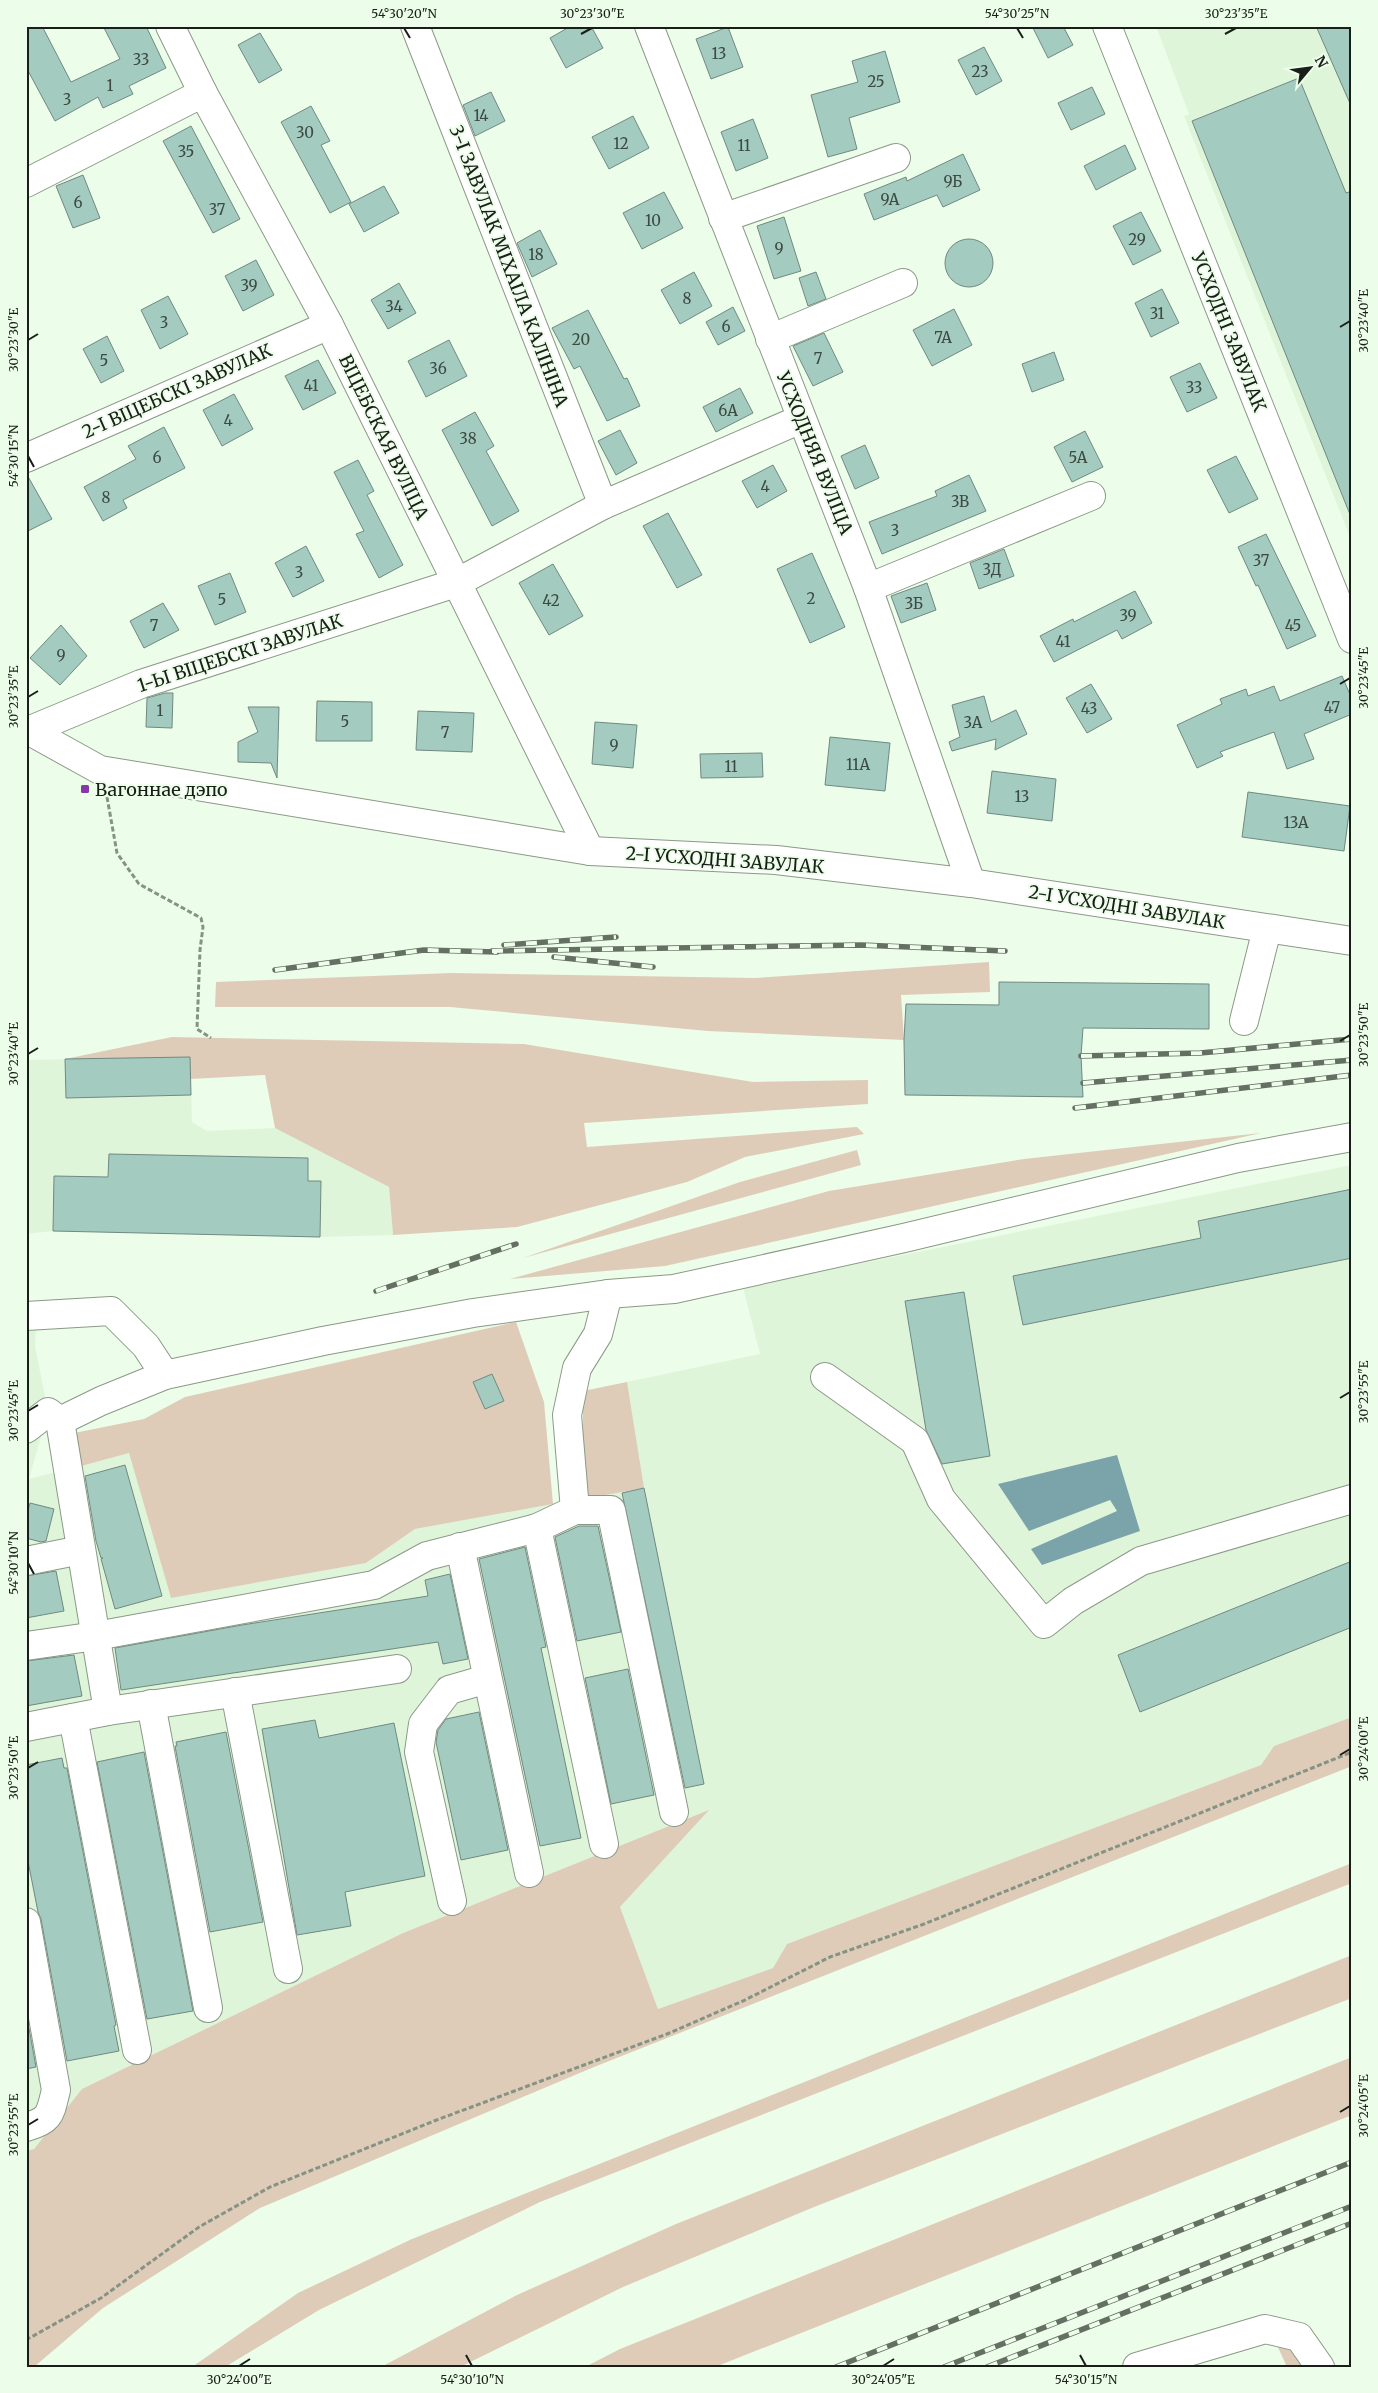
<svg xmlns="http://www.w3.org/2000/svg" width="1378" height="2393" viewBox="0 0 1378 2393" font-family="Merriweather,serif">
<style>
.built{fill:#dff5da}
.green{fill:#deccb8}
.water{fill:#7aa3aa}
.building{fill:#a3cbbf;stroke:#708982}
.lines{fill:none;stroke-linecap:round;stroke-linejoin:round}
.minor-casing{stroke:#8b9987;stroke-width:30}
.path{stroke:#869284;stroke-width:3;stroke-dasharray:5 2.5;stroke-linecap:butt}
.minor{stroke:#fff;stroke-width:28}
.rail-casing{stroke:#656f63;stroke-width:5.5}
.rail{stroke:#ecfde9;stroke-width:4;stroke-dasharray:11;stroke-linecap:butt}
.ticks{fill:none;stroke:#191f18;stroke-width:2}
.poi-dot{fill:#8438a9;stroke:#ecfde9;stroke-width:2}
.labels{text-anchor:middle;dominant-baseline:central;stroke-width:4;stroke-linejoin:round;paint-order:stroke}
.number-label{font-size:15px;fill:#3c4a42}
.street-label{font-size:18px;fill:#191f18;stroke:#ecfde9}
.poi-label{font-size:18px;fill:#191f18;stroke:#ecfde9;text-anchor:start}
.neatline{fill:none;stroke:#191f18;stroke-width:2}
.ticks-label{font-size:12px;text-anchor:middle;fill:#191f18}
</style>
<rect width="100%" height="100%" fill="#ecfde9"/>
<!-- built -->
<g class="built">
<path d="M 1156,26 L 1352,26 L 1352,542 L 1184,116 L 1189,114 Z"/>
<path d="M 190,1057 L 192,1122 L 207,1131 L 275,1128 L 389,1187 L 393,1235 L 320,1237 L 53,1231 L 26,1234 L 26,1060 Z"/>
<path d="M 1352,1165 L 1352,1717 L 1274,1746 L 1261,1765 L 787,1944 L 773,1968 L 658,2009 L 620,1907 L 707,1811 L 403,1933 L 82,2089 L 34,2149 L 26,2151 L 26,1331 L 36,1330 L 35,1346 L 48,1412 L 29,1479 L 129,1453 L 171,1598 L 366,1563 L 415,1529 L 643,1488 L 627,1382 L 760,1354 L 743,1287 Z"/>
</g>
<!-- green -->
<g class="green">
<path d="M 989,962 L 990,992 L 901,995 L 904,1040 L 708,1031 L 450,1007 L 215,1007 L 216,982 L 452,973 L 755,978 Z"/>
<path d="M 172,1037 L 524,1044 L 753,1082 L 868,1080 L 868,1104 L 584,1123 L 587,1147 L 857,1127 L 864,1134 L 745,1157 L 687,1182 L 517,1227 L 393,1235 L 389,1187 L 275,1128 L 265,1075 L 190,1079 L 65,1059 Z"/>
<path d="M 1261,1133 L 665,1266 L 510,1279 L 829,1191 L 1024,1159 Z"/>
<path d="M 857,1150 L 861,1165 L 523,1258 L 740,1182 Z"/>
<path d="M 516,1322 L 544,1402 L 553,1504 L 415,1529 L 366,1563 L 171,1598 L 129,1453 L 81,1466 L 74,1433 L 144,1419 L 185,1397 Z"/>
<path d="M 627,1382 L 644,1488 L 583,1499 L 583,1391 Z"/>
<path d="M 1352,1717 L 1352,1766 L 594,2067 L 260,2208 L 103,2308 L 34,2367 L 26,2367 L 26,2151 L 34,2149 L 82,2089 L 403,1933 L 709,1810 L 620,1907 L 658,2009 L 773,1968 L 787,1944 L 1261,1765 L 1274,1746 Z"/>
<path d="M 1352,1863 L 1352,1883 L 540,2202 L 319,2310 L 225,2367 L 192,2367 L 298,2293 L 412,2239 Z"/>
<path d="M 1352,1955 L 1352,1998 L 814,2207 L 623,2287 L 460,2367 L 381,2367 L 517,2295 L 676,2224 Z"/>
<path d="M 1352,2057 L 1352,2115 L 715,2367 L 585,2367 L 620,2349 Z"/>
<path d="M 1276,2343 L 1292,2346 L 1307,2367 L 1287,2367 Z"/>
</g>
<!-- water -->
<path class="water" d="M 1117,1455 L 1140,1531 L 1042,1565 L 1031,1549 L 1117,1511 L 1110,1500 L 1029,1531 L 998,1484 Z"/>
<!-- building -->
<g class="building">
<path d="M 26,26 L 42,26 L 71,82 L 120,59 L 103,26 L 146,26 L 166,68 L 129,86 L 133,94 L 103,108 L 98,97 L 55,121 L 26,67 Z"/>
<path d="M 571,26 L 591,26 L 603,48 L 566,68 L 550,38 Z"/>
<path d="M 1032,26 L 1063,26 L 1073,45 L 1048,58 Z"/>
<path d="M 1316,26 L 1352,26 L 1352,108 Z"/>
<path d="M 728,27 L 743,67 L 711,79 L 696,39 Z"/>
<path d="M 260,33 L 282,70 L 259,83 L 238,45 Z"/>
<path d="M 984,47 L 1002,81 L 976,95 L 958,60 Z"/>
<path d="M 885,51 L 900,102 L 849,118 L 857,149 L 828,157 L 811,95 L 858,82 L 852,61 Z"/>
<path d="M 1299,78 L 1346,193 L 1352,191 L 1351,517 L 1192,121 Z"/>
<path d="M 1092,87 L 1105,114 L 1071,130 L 1058,103 Z"/>
<path d="M 491,92 L 505,121 L 475,136 L 463,105 Z"/>
<path d="M 311,106 L 330,141 L 321,145 L 351,202 L 330,213 L 281,122 Z"/>
<path d="M 633,116 L 649,148 L 609,169 L 592,137 Z"/>
<path d="M 753,119 L 768,158 L 736,171 L 721,132 Z"/>
<path d="M 191,126 L 240,219 L 213,233 L 163,141 Z"/>
<path d="M 1125,145 L 1136,169 L 1096,190 L 1084,166 Z"/>
<path d="M 963,154 L 980,190 L 943,207 L 937,195 L 874,220 L 864,194 L 906,177 L 907,181 Z"/>
<path d="M 83,175 L 100,218 L 73,228 L 56,186 Z"/>
<path d="M 384,186 L 399,213 L 364,232 L 349,204 Z"/>
<path d="M 664,192 L 683,228 L 642,249 L 623,213 Z"/>
<path d="M 1141,212 L 1161,251 L 1133,265 L 1113,226 Z"/>
<path d="M 784,217 L 801,271 L 774,279 L 757,226 Z"/>
<path d="M 540,230 L 557,264 L 532,277 L 517,243 Z"/>
<circle cx="969" cy="263" r="24"/>
<path d="M 256,260 L 274,295 L 243,311 L 225,276 Z"/>
<path d="M 694,272 L 712,306 L 680,324 L 661,290 Z"/>
<path d="M 816,272 L 826,299 L 808,306 L 799,278 Z"/>
<path d="M 399,283 L 416,313 L 388,329 L 371,300 Z"/>
<path d="M 1162,289 L 1179,323 L 1151,337 L 1135,303 Z"/>
<path d="M 168,296 L 188,334 L 160,349 L 141,310 Z"/>
<path d="M 733,307 L 745,331 L 718,345 L 706,322 Z"/>
<path d="M 954,309 L 972,345 L 932,366 L 913,330 Z"/>
<path d="M 588,310 L 624,379 L 627,378 L 640,406 L 607,421 L 580,366 L 574,369 L 552,328 Z"/>
<path d="M 824,333 L 843,372 L 813,386 L 793,346 Z"/>
<path d="M 107,336 L 124,371 L 101,383 L 83,349 Z"/>
<path d="M 449,340 L 467,376 L 426,397 L 408,361 Z"/>
<path d="M 1054,352 L 1064,380 L 1032,392 L 1022,364 Z"/>
<path d="M 318,360 L 336,393 L 303,410 L 285,376 Z"/>
<path d="M 1200,363 L 1217,398 L 1187,412 L 1170,377 Z"/>
<path d="M 740,388 L 753,413 L 716,432 L 703,407 Z"/>
<path d="M 234,394 L 253,429 L 222,446 L 203,410 Z"/>
<path d="M 475,412 L 494,446 L 486,451 L 519,511 L 492,526 L 442,430 Z"/>
<path d="M 164,427 L 185,468 L 123,500 L 127,508 L 103,521 L 84,487 L 136,459 L 128,446 Z"/>
<path d="M 620,430 L 637,463 L 616,475 L 598,441 Z"/>
<path d="M 1085,431 L 1103,467 L 1072,482 L 1054,447 Z"/>
<path d="M 865,445 L 879,478 L 855,489 L 841,456 Z"/>
<path d="M 1236,456 L 1258,499 L 1229,513 L 1207,470 Z"/>
<path d="M 358,460 L 374,491 L 367,495 L 403,565 L 379,578 L 356,534 L 364,531 L 334,472 Z"/>
<path d="M 773,465 L 787,491 L 757,508 L 742,481 Z"/>
<path d="M 26,473 L 52,519 L 26,532 Z"/>
<path d="M 969,475 L 986,511 L 882,554 L 869,522 L 937,496 L 935,491 Z"/>
<path d="M 668,513 L 702,575 L 677,588 L 643,526 Z"/>
<path d="M 1266,534 L 1316,636 L 1287,649 L 1258,585 L 1256,586 L 1238,547 Z"/>
<path d="M 306,546 L 324,581 L 293,597 L 275,563 Z"/>
<path d="M 1004,549 L 1014,576 L 979,589 L 970,563 Z"/>
<path d="M 812,553 L 845,627 L 810,643 L 777,569 Z"/>
<path d="M 553,564 L 583,616 L 549,635 L 519,583 Z"/>
<path d="M 230,573 L 246,612 L 215,625 L 198,586 Z"/>
<path d="M 927,583 L 936,610 L 901,623 L 891,596 Z"/>
<path d="M 1135,591 L 1152,623 L 1122,639 L 1117,630 L 1054,662 L 1040,636 L 1073,619 L 1074,622 Z"/>
<path d="M 163,603 L 179,630 L 144,648 L 130,621 Z"/>
<path d="M 61,625 L 87,656 L 60,685 L 30,658 Z"/>
<path d="M 1342,676 L 1352,699 L 1352,714 L 1304,734 L 1314,759 L 1287,769 L 1274,732 L 1220,752 L 1223,756 L 1197,768 L 1177,725 L 1222,704 L 1220,699 L 1246,689 L 1248,696 L 1274,686 L 1280,701 Z"/>
<path d="M 1091,684 L 1112,719 L 1087,733 L 1066,698 Z"/>
<path d="M 165,693 L 173,693 L 172,728 L 146,727 L 147,698 Z"/>
<path d="M 984,696 L 991,722 L 1016,710 L 1027,734 L 995,750 L 996,739 L 952,751 L 949,742 L 960,737 L 952,705 Z"/>
<path d="M 317,701 L 372,702 L 372,741 L 316,741 Z"/>
<path d="M 248,707 L 279,707 L 277,778 L 271,763 L 238,762 L 238,742 L 258,732 Z"/>
<path d="M 418,711 L 474,713 L 472,752 L 416,750 Z"/>
<path d="M 595,722 L 637,725 L 633,768 L 592,764 Z"/>
<path d="M 830,737 L 890,743 L 885,791 L 825,785 Z"/>
<path d="M 762,753 L 763,777 L 701,778 L 700,754 Z"/>
<path d="M 992,771 L 1056,779 L 1052,821 L 987,813 Z"/>
<path d="M 1248,792 L 1350,806 L 1344,851 L 1242,837 Z"/>
<path d="M 999,982 L 1209,984 L 1209,1029 L 1083,1028 L 1081,1056 L 1083,1097 L 905,1095 L 904,1040 L 906,1004 L 999,1005 Z"/>
<path d="M 190,1057 L 191,1095 L 66,1098 L 65,1059 Z"/>
<path d="M 109,1154 L 308,1158 L 308,1181 L 321,1181 L 320,1237 L 53,1231 L 54,1176 L 108,1177 Z"/>
<path d="M 1352,1189 L 1352,1258 L 1023,1325 L 1013,1276 L 1201,1238 L 1198,1221 Z"/>
<path d="M 964,1292 L 990,1456 L 942,1464 L 926,1430 L 905,1301 Z"/>
<path d="M 492,1374 L 504,1401 L 485,1409 L 473,1382 Z"/>
<path d="M 125,1465 L 162,1596 L 115,1609 L 101,1559 L 103,1558 L 101,1558 L 96,1541 L 85,1476 Z"/>
<path d="M 644,1488 L 704,1784 L 685,1788 L 622,1493 Z"/>
<path d="M 30,1503 L 54,1509 L 46,1541 L 41,1542 L 26,1538 L 26,1518 Z"/>
<path d="M 579,1526 L 598,1526 L 621,1632 L 577,1641 L 555,1537 Z"/>
<path d="M 525,1547 L 546,1647 L 541,1648 L 581,1838 L 540,1846 L 479,1559 Z"/>
<path d="M 1352,1561 L 1352,1627 L 1140,1712 L 1118,1655 Z"/>
<path d="M 56,1571 L 64,1611 L 26,1618 L 26,1576 Z"/>
<path d="M 450,1574 L 468,1659 L 443,1664 L 438,1642 L 121,1690 L 115,1648 L 242,1625 L 428,1596 L 425,1580 Z"/>
<path d="M 74,1655 L 82,1696 L 26,1706 L 26,1661 Z"/>
<path d="M 628,1669 L 654,1795 L 611,1804 L 585,1678 Z"/>
<path d="M 479,1712 L 508,1850 L 461,1860 L 436,1742 L 438,1730 L 446,1719 Z"/>
<path d="M 315,1720 L 319,1738 L 394,1723 L 425,1876 L 345,1892 L 351,1926 L 297,1935 L 262,1729 Z"/>
<path d="M 226,1732 L 263,1922 L 210,1932 L 175,1746 L 177,1746 L 176,1742 Z"/>
<path d="M 144,1752 L 193,2011 L 147,2019 L 97,1762 Z"/>
<path d="M 62,1758 L 64,1768 L 67,1768 L 116,2025 L 114,2026 L 119,2051 L 67,2061 L 41,1919 L 38,1912 L 26,1851 L 26,1765 Z"/>
<path d="M 26,2012 L 36,2067 L 26,2069 Z"/>
</g>
<g class="lines">
<defs>
<g id="minor">
<path d="M 170,26 L 203,93 L 329,325 L 590,851"/>
<path d="M 415,26 L 603,505"/>
<path d="M 649,26 L 868,588 L 971,883"/>
<path d="M 1107,26 L 1352,639"/>
<path d="M 26,183 L 203,93"/>
<path d="M 723,218 L 896,158"/>
<path d="M 770,339 L 903,283"/>
<path d="M 26,458 L 329,325"/>
<path d="M 868,588 L 1091,496"/>
<path d="M 26,729 L 100,770 L 590,851 L 776,860 L 971,883 L 1352,941"/>
<path d="M 28,731 L 141,684 L 456,583 L 603,505 L 801,419"/>
<path d="M 1244,1021 L 1267,929"/>
<path d="M 26,1316 L 111,1311 L 146,1346 L 165,1375"/>
<path d="M 825,1377 L 915,1441 L 941,1499 L 1044,1624 L 1073,1601 L 1141,1561 L 1352,1499"/>
<path d="M 26,1429 L 48,1412 L 60,1421 L 101,1401 L 165,1375 L 323,1341 L 473,1313 L 608,1294 L 674,1289 L 904,1238 L 1238,1158 L 1352,1137"/>
<path d="M 575,1510 L 611,1510 L 674,1812"/>
<path d="M 537,1528 L 604,1844"/>
<path d="M 460,1547 L 529,1873"/>
<path d="M 26,1561 L 81,1550"/>
<path d="M 26,1646 L 96,1636 L 374,1585 L 427,1556 L 537,1528 L 575,1510 L 567,1415 L 577,1368 L 598,1334 L 608,1294"/>
<path d="M 235,1692 L 288,1969"/>
<path d="M 151,1704 L 208,2008"/>
<path d="M 108,1711 L 397,1669"/>
<path d="M 73,1718 L 137,2050"/>
<path d="M 26,1727 L 108,1711 L 60,1421"/>
<path d="M 452,1901 L 419,1752 L 423,1724 L 449,1690 L 487,1679"/>
<path d="M 26,1922 L 56,2090 C 50,2114 51,2120 26,2127"/>
<path d="M 1137,2367 L 1265,2329 L 1299,2337 L 1320,2367"/>
</g>
</defs>
<!-- minor casing -->
<use href="#minor" class="minor-casing"/>
<!-- path -->
<g class="path">
<path d="M 107,797 L 117,853 L 139,884 L 201,918 L 203,927 L 200,950 L 197,1029 L 211,1038"/>
<path d="M 26,2340 L 101,2298 L 199,2227 L 270,2187 L 434,2121 L 667,2034 L 743,2001 L 830,1957 L 924,1924 L 1352,1752"/>
</g>
<!-- minor -->
<use href="#minor" class="minor"/>
<defs>
<g id="rail">
<path d="M 504,945 L 616,937"/>
<path d="M 492,951 L 861,945 L 1005,951"/>
<path d="M 554,957 L 653,967"/>
<path d="M 275,970 L 424,950 L 497,952"/>
<path d="M 1081,1056 L 1200,1053 L 1352,1039"/>
<path d="M 1083,1083 L 1352,1060"/>
<path d="M 1075,1108 L 1352,1075"/>
<path d="M 376,1291 L 516,1244"/>
<path d="M 836,2367 L 1352,2162"/>
<path d="M 944,2367 L 1352,2206"/>
<path d="M 987,2367 L 1352,2223"/>
</g>
</defs>
<!-- rail casing -->
<use href="#rail" class="rail-casing"/>
<!-- rail -->
<use href="#rail" class="rail"/>
</g>
<!-- ticks -->
<path class="ticks" d="M 404,28 L 410,38M 1017,28 L 1023,38M 581,34 L 592,28M 1225,34 L 1236,28M 1340,327 L 1350,321M 28,340 L 38,334M 28,456 L 34,467M 1340,684 L 1350,678M 28,697 L 38,691M 1340,1041 L 1350,1035M 28,1054 L 38,1048M 1340,1398 L 1350,1392M 28,1411 L 38,1405M 28,1563 L 34,1574M 1340,1755 L 1350,1749M 28,1768 L 38,1762M 1340,2112 L 1350,2106M 28,2125 L 38,2119M 466,2355 L 472,2366M 1080,2355 L 1086,2366M 239,2366 L 250,2359M 883,2366 L 894,2359"/>
<!-- markers -->
<rect class="poi-dot" x="80" y="784" width="10" height="10" rx="2.5"/>
<g class="labels">
<!-- number labels -->
<g class="number-label">
<text x="719" y="53">13</text>
<text x="141" y="59">33</text>
<text x="980" y="71">23</text>
<text x="876" y="81">25</text>
<text x="110" y="85">1</text>
<text x="67" y="99">3</text>
<text x="481" y="115">14</text>
<text x="305" y="132">30</text>
<text x="621" y="143">12</text>
<text x="744" y="145">11</text>
<text x="186" y="151">35</text>
<text x="953" y="181">9Б</text>
<text x="890" y="199">9А</text>
<text x="78" y="202">6</text>
<text x="217" y="209">37</text>
<text x="653" y="220">10</text>
<text x="1137" y="239">29</text>
<text x="779" y="248">9</text>
<text x="536" y="254">18</text>
<text x="249" y="285">39</text>
<text x="687" y="298">8</text>
<text x="394" y="306">34</text>
<text x="1157" y="313">31</text>
<text x="164" y="322">3</text>
<text x="726" y="326">6</text>
<text x="943" y="337">7А</text>
<text x="581" y="339">20</text>
<text x="818" y="358">7</text>
<text x="104" y="360">5</text>
<text x="438" y="368">36</text>
<text x="311" y="385">41</text>
<text x="1194" y="387">33</text>
<text x="728" y="410">6А</text>
<text x="228" y="420">4</text>
<text x="468" y="438">38</text>
<text x="157" y="457">6</text>
<text x="1078" y="457">5А</text>
<text x="765" y="486">4</text>
<text x="106" y="497">8</text>
<text x="960" y="501">3В</text>
<text x="895" y="530">3</text>
<text x="1261" y="560">37</text>
<text x="992" y="569">3Д</text>
<text x="299" y="572">3</text>
<text x="811" y="598">2</text>
<text x="222" y="599">5</text>
<text x="551" y="600">42</text>
<text x="914" y="603">3Б</text>
<text x="1128" y="615">39</text>
<text x="154" y="625">7</text>
<text x="1293" y="625">45</text>
<text x="1063" y="641">41</text>
<text x="61" y="655">9</text>
<text x="1332" y="707">47</text>
<text x="1089" y="708">43</text>
<text x="160" y="710">1</text>
<text x="345" y="721">5</text>
<text x="973" y="722">3А</text>
<text x="445" y="732">7</text>
<text x="614" y="745">9</text>
<text x="858" y="764">11А</text>
<text x="731" y="766">11</text>
<text x="1022" y="796">13</text>
<text x="1296" y="822">13А</text>
</g>
<!-- street labels -->
<g class="street-label">
<text transform="translate(509 266) rotate(69)">3-І ЗАВУЛАК МІХАІЛА КАЛІНІНА</text>
<text transform="translate(1229 332) rotate(68)">УСХОДНІ ЗАВУЛАК</text>
<text transform="translate(177 391) rotate(-24)">2-І ВІЦЕБСКІ ЗАВУЛАК</text>
<text transform="translate(384 437) rotate(64)">ВІЦЕБСКАЯ ВУЛІЦА</text>
<text transform="translate(815 453) rotate(68)">УСХОДНЯЯ ВУЛІЦА</text>
<text transform="translate(240 653) rotate(-18)">1-Ы ВІЦЕБСКІ ЗАВУЛАК</text>
<text transform="translate(725 860) rotate(4)">2-І УСХОДНІ ЗАВУЛАК</text>
<text transform="translate(1127 907) rotate(9)">2-І УСХОДНІ ЗАВУЛАК</text>
</g>
<!-- poi labels -->
<g class="poi-label">
<text x="95" y="789">Вагоннае дэпо</text>
</g>
</g>
<!-- border -->
<rect width="1378" height="2393" fill="none" stroke="#ecfde9" stroke-width="55"/>
<!-- north arrow -->
<g transform="translate(1310 68) rotate(61)" stroke="#ecfde9" stroke-width="4" paint-order="stroke">
<path d="M0-4L9 19L0 12L-9 19Z" fill="#191f18"/>
<text y="-8" font-size="14" font-weight="bold" text-anchor="middle" fill="#191f18">N</text>
</g>
<rect x="28" y="28" width="1322" height="2338" class="neatline"/>
<g class="ticks-label">
<text x="404" y="18">54°30'20"N</text>
<text x="592" y="18">30°23'30"E</text>
<text x="1017" y="18">54°30'25"N</text>
<text x="1236" y="18">30°23'35"E</text>
<text transform="translate(1364 321) rotate(-90)" y="4">30°23'40"E</text>
<text transform="translate(14 340) rotate(-90)" y="4">30°23'30"E</text>
<text transform="translate(14 456) rotate(-90)" y="4">54°30'15"N</text>
<text transform="translate(1364 678) rotate(-90)" y="4">30°23'45"E</text>
<text transform="translate(14 697) rotate(-90)" y="4">30°23'35"E</text>
<text transform="translate(1364 1035) rotate(-90)" y="4">30°23'50"E</text>
<text transform="translate(14 1054) rotate(-90)" y="4">30°23'40"E</text>
<text transform="translate(1364 1392) rotate(-90)" y="4">30°23'55"E</text>
<text transform="translate(14 1411) rotate(-90)" y="4">30°23'45"E</text>
<text transform="translate(14 1563) rotate(-90)" y="4">54°30'10"N</text>
<text transform="translate(1364 1749) rotate(-90)" y="4">30°24'00"E</text>
<text transform="translate(14 1768) rotate(-90)" y="4">30°23'50"E</text>
<text transform="translate(1364 2106) rotate(-90)" y="4">30°24'05"E</text>
<text transform="translate(14 2125) rotate(-90)" y="4">30°23'55"E</text>
<text x="239" y="2384">30°24'00"E</text>
<text x="472" y="2384">54°30'10"N</text>
<text x="883" y="2384">30°24'05"E</text>
<text x="1086" y="2384">54°30'15"N</text>
</g>
</svg>
